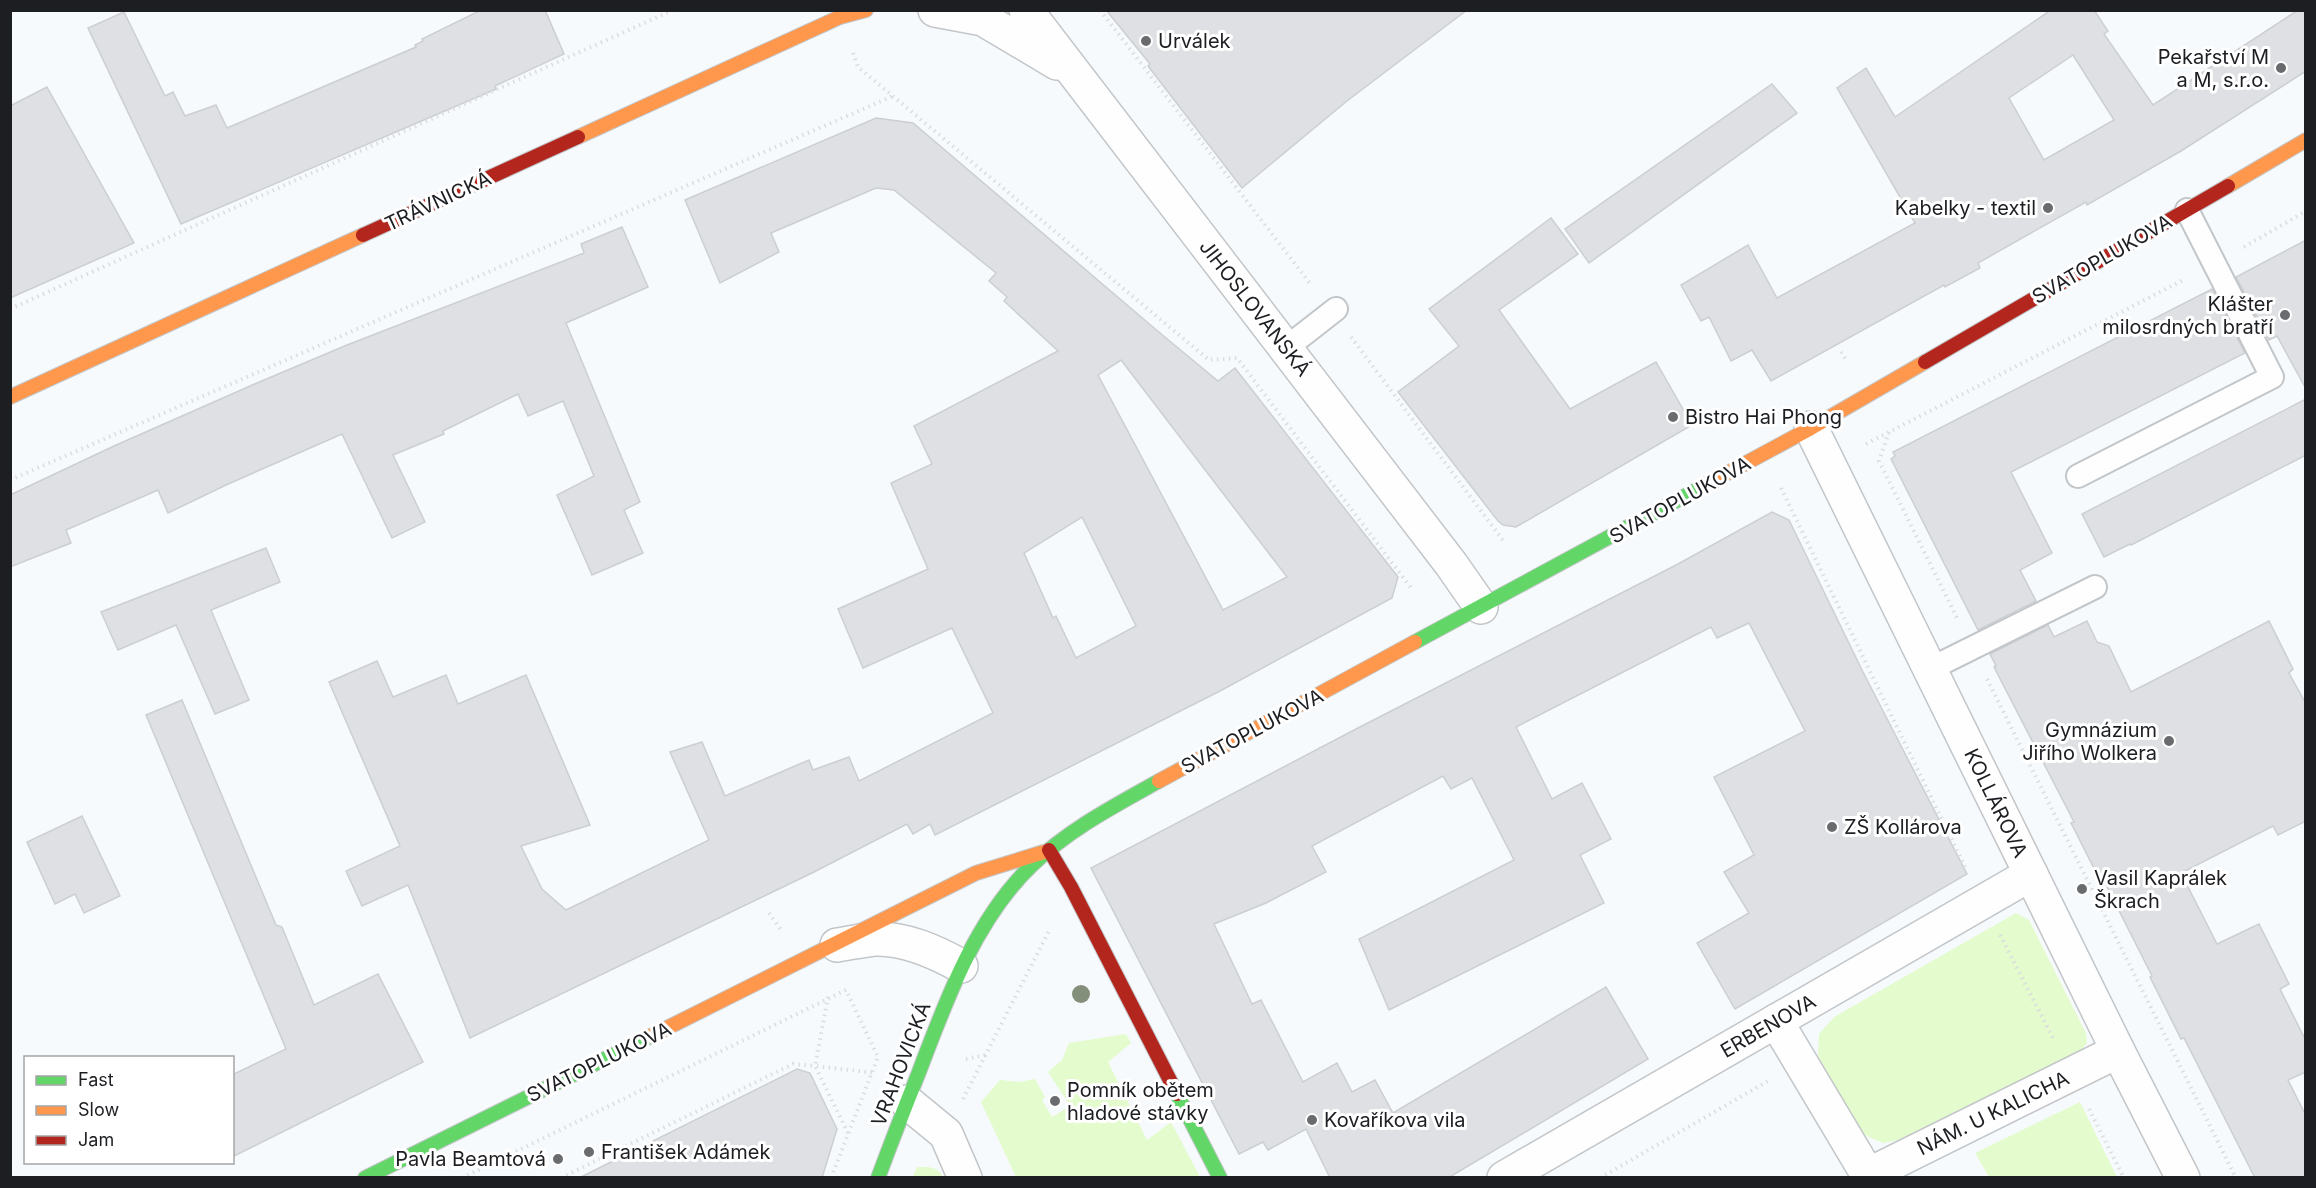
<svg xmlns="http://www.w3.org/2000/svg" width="2316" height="1188" viewBox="0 0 2316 1188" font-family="Inter,sans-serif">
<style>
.green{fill:#e3fbcd}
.building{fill:#dee0e3;stroke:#cccfd2;stroke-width:1.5;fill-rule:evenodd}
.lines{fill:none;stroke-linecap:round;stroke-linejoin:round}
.lane-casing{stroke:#c3c6c9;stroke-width:26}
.street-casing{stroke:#c3c6c9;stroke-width:36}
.fast-casing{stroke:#c3c6c9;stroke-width:16}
.slow-casing{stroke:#c3c6c9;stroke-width:16}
.jam-casing{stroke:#c3c6c9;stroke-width:16}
.path{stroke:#dbdcde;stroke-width:4;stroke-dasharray:1.5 4.5;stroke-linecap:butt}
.lane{stroke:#fefeff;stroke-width:22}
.street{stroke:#fefeff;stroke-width:33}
.fast{stroke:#63d668;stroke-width:14}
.slow{stroke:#ff974d;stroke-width:14}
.jam{stroke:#b3261e;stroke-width:14}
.tree{fill:#848f7b}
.poi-dot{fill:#696b6f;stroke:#fff;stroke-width:2}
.labels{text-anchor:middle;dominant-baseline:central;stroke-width:6;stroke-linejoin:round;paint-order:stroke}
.poi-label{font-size:20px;fill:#1c1e22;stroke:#fff;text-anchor:start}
.street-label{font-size:20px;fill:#1c1e22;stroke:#fff}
</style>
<rect width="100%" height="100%" fill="#f7fafd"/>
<!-- green -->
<g class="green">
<path d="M 2016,913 L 2029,920 L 2086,1033 L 2087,1043 L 2080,1052 L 1903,1139 L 1883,1143 L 1862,1134 L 1822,1069 L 1818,1055 L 1819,1034 L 1834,1017 Z"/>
<path d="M 1126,1034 L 1131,1043 L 1108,1062 L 1147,1140 L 1171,1122 L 1200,1177 L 1016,1177 L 981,1102 L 1000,1080 L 1020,1082 L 1035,1079 L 1045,1097 L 1042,1100 L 1052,1117 L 1070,1106 L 1048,1072 L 1062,1060 L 1069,1043 Z"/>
<path d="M 2080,1102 L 2117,1177 L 1989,1177 L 1975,1153 Z"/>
<path d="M 917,1167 C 928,1167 938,1166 943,1177 L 913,1177 Z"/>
</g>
<!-- building -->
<g class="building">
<path d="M 481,10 L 545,10 L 564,54 L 495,86 L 496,89 L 181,224 L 88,28 L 124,12 L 165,96 L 173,92 L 185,116 L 216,105 L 227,128 L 416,47 L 415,45 L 423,41 L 422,39 Z"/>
<path d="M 1106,10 L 1467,10 L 1347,101 L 1242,188 L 1148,66 L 1150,64 Z"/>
<path d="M 2051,10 L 2094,10 L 2108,31 L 2104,34 L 2153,105 L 2298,10 L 2306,10 L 2306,71 L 2181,151 L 2087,205 L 2086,202 L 1978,263 L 1980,268 L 1945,287 L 1944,285 L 1771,381 L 1752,350 L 1731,361 L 1709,317 L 1701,321 L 1681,285 L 1748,245 L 1777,298 L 1915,223 L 1837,88 L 1866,68 L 1895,117 ZM 2073,55 L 2114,120 L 2044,160 L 2009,98 Z"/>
<path d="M 1772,84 L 1797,113 L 1589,263 L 1565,229 Z"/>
<path d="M 47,87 L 134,243 L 10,298 L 10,106 Z"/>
<path d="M 876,118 L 913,123 L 1160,333 L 1218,381 L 1235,368 L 1398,577 L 1392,598 L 1220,691 L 935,835 L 930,824 L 913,834 L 907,824 L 814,872 L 470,1038 L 408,885 L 362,906 L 346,871 L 400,846 L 329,682 L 377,661 L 393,697 L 446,675 L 458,704 L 526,675 L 590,825 L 521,846 L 542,889 L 566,910 L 709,840 L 670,752 L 702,742 L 725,796 L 809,760 L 813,770 L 849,757 L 859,781 L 993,713 L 952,628 L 863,668 L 838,609 L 928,569 L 891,483 L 932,464 L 914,426 L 1058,351 L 1004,301 L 1007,297 L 989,281 L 996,273 L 894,190 L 876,188 L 771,233 L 779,252 L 720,283 L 685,200 ZM 1121,360 L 1287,577 L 1223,610 L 1098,375 ZM 1082,517 L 1136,626 L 1076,658 L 1056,616 L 1053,618 L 1024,553 Z"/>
<path d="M 1551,218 L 1578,254 L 1499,310 L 1570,409 L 1656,362 L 1692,425 L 1516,527 L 1503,525 L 1498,521 L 1398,392 L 1459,346 L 1429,309 Z"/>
<path d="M 622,227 L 648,287 L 566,323 L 640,502 L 624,510 L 643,553 L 592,575 L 557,495 L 594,476 L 563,401 L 528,416 L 518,394 L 443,431 L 444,434 L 393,455 L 425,522 L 392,538 L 342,434 L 226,485 L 168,513 L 158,490 L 66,530 L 71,543 L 10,567 L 10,495 L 114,446 L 257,383 L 347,345 L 584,253 L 581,244 Z"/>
<path d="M 2306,240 L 2306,389 L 2277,336 L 2269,340 L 2236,277 Z"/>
<path d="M 2212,289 L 2245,353 L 2011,472 L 2052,553 L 2020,570 L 2036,601 L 1978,630 L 1891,459 L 1895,456 L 1893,452 Z"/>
<path d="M 2306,399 L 2306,455 L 2131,545 L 2130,544 L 2104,557 L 2082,514 Z"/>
<path d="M 1772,512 L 1789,520 L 1863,672 L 1967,874 L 1735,1009 L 1697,943 L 1749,913 L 1724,872 L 1754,855 L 1714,777 L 1805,731 L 1749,623 L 1717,638 L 1711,627 L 1516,727 L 1552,799 L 1582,783 L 1611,839 L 1580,855 L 1604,903 L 1389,1010 L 1359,939 L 1514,860 L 1472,778 L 1451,789 L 1443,776 L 1312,846 L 1326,872 L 1266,903 L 1214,924 L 1252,1004 L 1261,1000 L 1303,1082 L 1337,1063 L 1352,1092 L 1375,1080 L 1393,1113 L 1606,987 L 1648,1059 L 1448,1178 L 1330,1178 L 1306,1129 L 1268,1150 L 1263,1142 L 1239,1154 L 1091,868 L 1356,729 L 1678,564 Z"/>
<path d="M 266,548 L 280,582 L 211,610 L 249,700 L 215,714 L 176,625 L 118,650 L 101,612 Z"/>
<path d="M 2087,621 L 2097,642 L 2109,646 L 2131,692 L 2269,621 L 2293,669 L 2289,673 L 2306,704 L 2306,821 L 2278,835 L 2273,826 L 2181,873 L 2217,944 L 2259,924 L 2289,984 L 2280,989 L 2306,1041 L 2306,1072 L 2288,1080 L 2306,1116 L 2306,1178 L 2255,1178 L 2184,1038 L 2181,1039 L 2150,977 L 2152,976 L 2105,883 L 2102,884 L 2071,823 L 2074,822 L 1994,667 L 1996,666 L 1990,654 L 2048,625 L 2054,637 Z"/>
<path d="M 182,700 L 276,925 L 282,927 L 314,1005 L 378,974 L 423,1062 L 232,1157 L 232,1075 L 286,1049 L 146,715 Z"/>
<path d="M 82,816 L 120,896 L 84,913 L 75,894 L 55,904 L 27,842 Z"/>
<path d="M 797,1069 L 810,1073 L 837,1129 L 822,1178 L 579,1178 Z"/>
</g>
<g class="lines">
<defs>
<g id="lane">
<path d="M 1286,348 L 1336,309"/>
<path d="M 2078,476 L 2272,377 L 2187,210"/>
<path d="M 1930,669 L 2095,587"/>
</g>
<g id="street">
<path d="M 935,10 L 983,19 L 1057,63"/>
<path d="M 1026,10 L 1451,564 L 1481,607"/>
<path d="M 1811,428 L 2118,1051 L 2183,1178"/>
<path d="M 837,945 C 850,943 863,940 875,939 C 906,938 936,952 961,966"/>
<path d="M 1776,1021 L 1868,1175 L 2118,1051"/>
<path d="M 907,1102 L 946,1134 L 965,1178"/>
<path d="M 1504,1178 L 2031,874"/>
</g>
<g id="fast">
<path d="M 1415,642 L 1722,476"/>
<path d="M 1177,1094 L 1220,1178"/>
<path d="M 365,1178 L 651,1036"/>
<path d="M 878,1178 C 891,1143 905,1107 919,1072 C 946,1001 975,920 1031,866 C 1068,830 1114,806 1159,781"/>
</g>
<g id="slow">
<path d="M 578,137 L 840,17 L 866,10"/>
<path d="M 2228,186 L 2306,140"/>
<path d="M 10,397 L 363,235"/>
<path d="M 1722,476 L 1811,428 L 1925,362"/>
<path d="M 1159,781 L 1415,642"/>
<path d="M 651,1036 L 976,873 L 1044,852"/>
</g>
<g id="jam">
<path d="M 363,235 L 578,137"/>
<path d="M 1925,362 L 2228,186"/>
<path d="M 1049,850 L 1071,887 L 1177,1094"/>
</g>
</defs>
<!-- lane casing -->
<use href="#lane" class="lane-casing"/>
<!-- street casing -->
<use href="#street" class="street-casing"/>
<!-- fast casing -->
<use href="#fast" class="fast-casing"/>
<!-- slow casing -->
<use href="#slow" class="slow-casing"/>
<!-- jam casing -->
<use href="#jam" class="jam-casing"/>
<!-- path -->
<g class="path">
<path d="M 1100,10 L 1312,286"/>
<path d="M 853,53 L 858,67 L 1209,360 L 1237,358 L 1411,588"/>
<path d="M 2244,247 L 2306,211"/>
<path d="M 10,309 L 673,10"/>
<path d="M 1351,337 L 1505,543"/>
<path d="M 1841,352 L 1847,361"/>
<path d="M 1889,432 L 1879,461 L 1957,618"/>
<path d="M 1866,444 L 2185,279"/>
<path d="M 10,480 L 893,96"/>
<path d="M 1781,488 L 1965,867"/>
<path d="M 1987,679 L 2236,1178"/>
<path d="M 769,913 L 781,930"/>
<path d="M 2000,935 L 2054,1040"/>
<path d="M 828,997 L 815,1066 L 875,1073"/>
<path d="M 966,1059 L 986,1055"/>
<path d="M 963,1099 L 1050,929"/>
<path d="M 2089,1109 L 2124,1178"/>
<path d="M 462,1178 L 846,990 L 878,1057 L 831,1178"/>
<path d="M 561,1178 L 793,1064 L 815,1066 L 848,1133"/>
<path d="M 1600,1178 L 1768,1081"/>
</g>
<!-- lane -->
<use href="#lane" class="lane"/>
<!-- street -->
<use href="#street" class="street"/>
<!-- fast -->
<use href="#fast" class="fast"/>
<!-- slow -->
<use href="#slow" class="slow"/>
<!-- jam -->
<use href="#jam" class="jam"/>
</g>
<!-- trees -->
<circle class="tree" cx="1081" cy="994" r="9"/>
<!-- markers -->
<g class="poi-dot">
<circle cx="1146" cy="41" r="6"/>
<circle cx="2281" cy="68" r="6"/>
<circle cx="2048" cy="208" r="6"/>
<circle cx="2285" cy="315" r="6"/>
<circle cx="1673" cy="417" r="6"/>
<circle cx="2169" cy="741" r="6"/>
<circle cx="1832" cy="827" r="6"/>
<circle cx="2082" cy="889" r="6"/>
<circle cx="1055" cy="1101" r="6"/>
<circle cx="1312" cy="1120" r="6"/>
<circle cx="589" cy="1152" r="6"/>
<circle cx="558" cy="1159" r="6"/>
</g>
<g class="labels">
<!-- poi labels -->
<g class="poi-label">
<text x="1158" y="41">Urválek</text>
<text x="2269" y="57" text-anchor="end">Pekařství M<tspan x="2269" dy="23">a M, s.r.o.</tspan></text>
<text x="2036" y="208" text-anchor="end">Kabelky - textil</text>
<text x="2273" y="304" text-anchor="end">Klášter<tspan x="2273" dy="23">milosrdných bratří</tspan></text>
<text x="1685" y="417">Bistro Hai Phong</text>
<text x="2157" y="730" text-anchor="end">Gymnázium<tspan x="2157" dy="23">Jiřího Wolkera</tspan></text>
<text x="1844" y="827">ZŠ Kollárova</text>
<text x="2094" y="878">Vasil Kaprálek<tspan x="2094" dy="23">Škrach</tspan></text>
<text x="1067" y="1090">Pomník obětem<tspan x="1067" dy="23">hladové stávky</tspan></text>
<text x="1324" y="1120">Kovaříkova vila</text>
<text x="601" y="1152">František Adámek</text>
<text x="546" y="1159" text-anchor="end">Pavla Beamtová</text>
</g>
<!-- street labels -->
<g class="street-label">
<text transform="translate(438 201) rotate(-25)">TRÁVNICKÁ</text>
<text transform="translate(2102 259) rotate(-30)">SVATOPLUKOVA</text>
<text transform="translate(1255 308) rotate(52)">JIHOSLOVANSKÁ</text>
<text transform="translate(1680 500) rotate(-29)">SVATOPLUKOVA</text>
<text transform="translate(1252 731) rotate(-28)">SVATOPLUKOVA</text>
<text transform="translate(1996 803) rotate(64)">KOLLÁROVA</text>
<text transform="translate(1768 1026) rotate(-30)">ERBENOVA</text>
<text transform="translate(599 1062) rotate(-26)">SVATOPLUKOVA</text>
<text transform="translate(901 1064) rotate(-69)">VRAHOVICKÁ</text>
<text transform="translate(1993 1113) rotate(-26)">NÁM. U KALICHA</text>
</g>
</g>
<!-- border -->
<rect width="2316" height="1188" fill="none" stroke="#1c1e22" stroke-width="24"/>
<!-- legend -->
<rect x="24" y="1056" width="210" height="108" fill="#ffffff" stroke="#a4a5a7" stroke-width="1.5"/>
<rect x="36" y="1076" width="30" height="9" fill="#63d668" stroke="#a4a5a7" stroke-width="1.5"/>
<text x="78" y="1086" font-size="18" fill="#1c1e22">Fast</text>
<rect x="36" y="1106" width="30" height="9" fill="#ff974d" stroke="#a4a5a7" stroke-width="1.5"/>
<text x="78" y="1116" font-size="18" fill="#1c1e22">Slow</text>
<rect x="36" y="1136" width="30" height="9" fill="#b3261e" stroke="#a4a5a7" stroke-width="1.5"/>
<text x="78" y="1146" font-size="18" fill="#1c1e22">Jam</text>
</svg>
